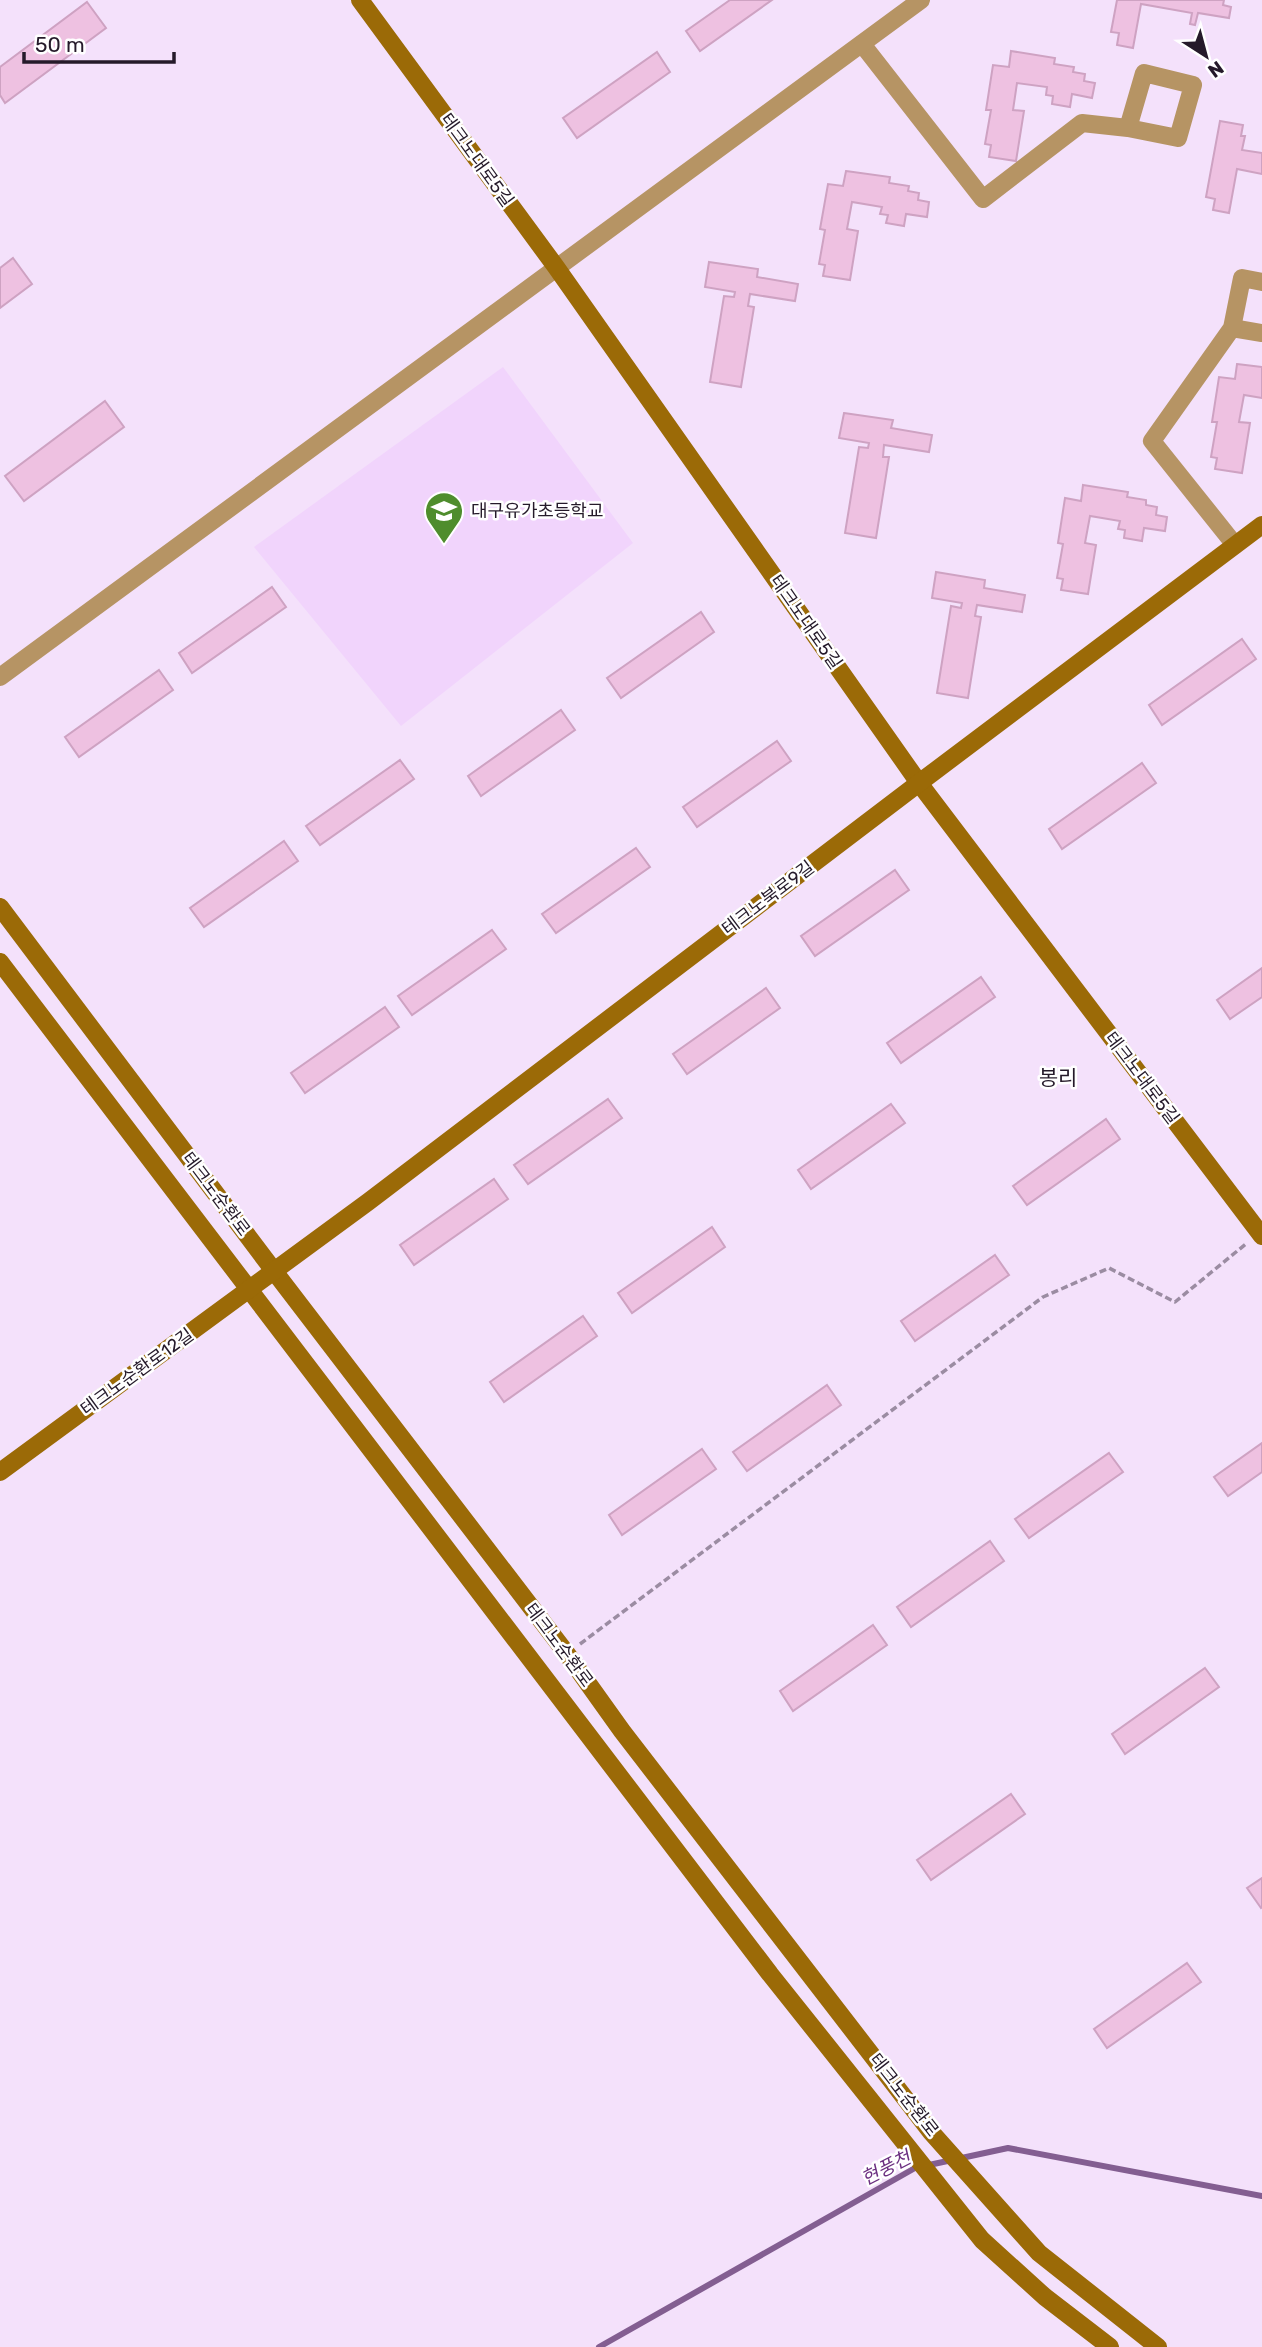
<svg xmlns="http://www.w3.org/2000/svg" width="1262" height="2347" viewBox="0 0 1262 2347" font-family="Rubik,'Noto Sans KR',sans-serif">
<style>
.built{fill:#f1d4fc}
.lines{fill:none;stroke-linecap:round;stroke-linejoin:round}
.stream{stroke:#835e91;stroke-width:6}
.building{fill:#eec1e1;stroke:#cea2c2;stroke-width:2}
.path{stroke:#9b8ca2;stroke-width:3.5;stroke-dasharray:7 3.5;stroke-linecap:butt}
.street{stroke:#b69464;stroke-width:18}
.secondary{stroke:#9b6a07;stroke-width:18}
.labels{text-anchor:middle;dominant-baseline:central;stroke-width:5;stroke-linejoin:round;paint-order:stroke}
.street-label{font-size:18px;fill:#251a2a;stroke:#fff}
.poi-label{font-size:18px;fill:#251a2a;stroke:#fff;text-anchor:start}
.water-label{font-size:19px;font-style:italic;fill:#6c3081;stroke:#fff}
.quarter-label{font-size:21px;fill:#251a2a;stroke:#fff}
</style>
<rect width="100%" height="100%" fill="#f4e1fb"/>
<!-- built -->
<path class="built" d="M 503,367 L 633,543 L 401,726 L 254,547 Z"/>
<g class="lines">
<!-- stream -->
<path class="stream" d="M 599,2347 L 915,2168 L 1008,2148 L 1262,2196"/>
</g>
<!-- building -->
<g class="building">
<path d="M 730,0 L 772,0 L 700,51 L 686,31 Z"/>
<path d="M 1117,0 L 1224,0 L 1223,5 L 1231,7 L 1229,18 L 1198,13 L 1195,25 L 1190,24 L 1192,13 L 1141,4 L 1133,48 L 1117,45 L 1119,33 L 1111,32 Z"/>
<path d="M 87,2 L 106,28 L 5,103 L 0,95 L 0,67 Z"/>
<path d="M 1011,51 L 1055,58 L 1054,64 L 1074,67 L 1073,72 L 1085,74 L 1084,81 L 1095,83 L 1092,98 L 1072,94 L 1070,107 L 1052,104 L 1053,96 L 1046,95 L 1047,87 L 1017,83 L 1013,110 L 1024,111 L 1016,161 L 989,157 L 991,145 L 985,144 L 991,110 L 986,110 L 993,65 L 1009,67 Z"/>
<path d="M 657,52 L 670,72 L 577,138 L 563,118 Z"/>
<path d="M 1220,121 L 1243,125 L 1241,136 L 1245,136 L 1242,150 L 1262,153 L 1262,174 L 1237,169 L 1229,213 L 1213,210 L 1215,199 L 1206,197 Z"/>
<path d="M 846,171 L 890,177 L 889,183 L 909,186 L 908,191 L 919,193 L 918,200 L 929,202 L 927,217 L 906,214 L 904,226 L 886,223 L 888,215 L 880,214 L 882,207 L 852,202 L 847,229 L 858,231 L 850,280 L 823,276 L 825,265 L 819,264 L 825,230 L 820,229 L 828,184 L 843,186 Z"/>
<path d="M 13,258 L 32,284 L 0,308 L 0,268 Z"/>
<path d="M 709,262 L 758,269 L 757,277 L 798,284 L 795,301 L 750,294 L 748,306 L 754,307 L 741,387 L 710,382 L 724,296 L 734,297 L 735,292 L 705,287 Z"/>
<path d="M 1237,364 L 1262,367 L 1262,398 L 1244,395 L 1239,422 L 1250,423 L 1242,473 L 1215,469 L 1217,458 L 1211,457 L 1217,422 L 1212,422 L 1219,377 L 1235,379 Z"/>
<path d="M 105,401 L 124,427 L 24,501 L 5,476 Z"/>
<path d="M 844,413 L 893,420 L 891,428 L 932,435 L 929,452 L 884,445 L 883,457 L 889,457 L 876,538 L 845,533 L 859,447 L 868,448 L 869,443 L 839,438 Z"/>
<path d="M 1083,485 L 1128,492 L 1127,497 L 1146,500 L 1146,505 L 1157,507 L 1156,515 L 1167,517 L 1165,531 L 1144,528 L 1142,541 L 1124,538 L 1125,530 L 1118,529 L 1120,521 L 1090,516 L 1085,543 L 1096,545 L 1088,594 L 1061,590 L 1063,579 L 1057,578 L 1063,544 L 1058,543 L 1065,498 L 1081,501 Z"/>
<path d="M 936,572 L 985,580 L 984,588 L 1025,595 L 1022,612 L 977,605 L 975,616 L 981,617 L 968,698 L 937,693 L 951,606 L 961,608 L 962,603 L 932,598 Z"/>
<path d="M 272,587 L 286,607 L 192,673 L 179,653 Z"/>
<path d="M 701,612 L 714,632 L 621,698 L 607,678 Z"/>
<path d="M 1242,639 L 1256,659 L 1162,725 L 1149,705 Z"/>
<path d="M 159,670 L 173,690 L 79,757 L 65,737 Z"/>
<path d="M 561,710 L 575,730 L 481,796 L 468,776 Z"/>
<path d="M 777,741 L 791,761 L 697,827 L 683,807 Z"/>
<path d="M 400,760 L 414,779 L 320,845 L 306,826 Z"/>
<path d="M 1142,763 L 1156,783 L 1062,849 L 1049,829 Z"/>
<path d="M 284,841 L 298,861 L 204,927 L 190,908 Z"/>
<path d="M 636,848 L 650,867 L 556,933 L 542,914 Z"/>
<path d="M 895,870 L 909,890 L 815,956 L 801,936 Z"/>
<path d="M 492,930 L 506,949 L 412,1015 L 398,996 Z"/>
<path d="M 1262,968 L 1262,997 L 1230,1019 L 1217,1000 Z"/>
<path d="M 981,977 L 995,997 L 901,1063 L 887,1043 Z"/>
<path d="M 766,988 L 780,1008 L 687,1074 L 673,1054 Z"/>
<path d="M 385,1007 L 399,1027 L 305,1093 L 291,1073 Z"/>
<path d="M 608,1099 L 622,1118 L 528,1184 L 514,1165 Z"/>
<path d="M 891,1104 L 905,1123 L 811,1189 L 798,1170 Z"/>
<path d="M 1106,1119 L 1120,1139 L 1027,1205 L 1013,1186 Z"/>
<path d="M 494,1179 L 508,1199 L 414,1265 L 400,1245 Z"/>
<path d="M 712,1227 L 725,1247 L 632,1313 L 618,1293 Z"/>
<path d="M 995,1255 L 1009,1275 L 915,1341 L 901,1321 Z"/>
<path d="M 583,1316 L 597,1336 L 504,1402 L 490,1382 Z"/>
<path d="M 827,1385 L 841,1405 L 747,1471 L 733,1452 Z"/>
<path d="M 1262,1443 L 1262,1472 L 1228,1496 L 1214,1477 Z"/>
<path d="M 702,1449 L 716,1469 L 622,1535 L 609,1515 Z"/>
<path d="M 1109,1453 L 1123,1472 L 1029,1538 L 1015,1519 Z"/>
<path d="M 990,1541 L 1004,1561 L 911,1627 L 897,1607 Z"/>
<path d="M 873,1625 L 887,1645 L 793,1711 L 780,1691 Z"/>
<path d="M 1205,1668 L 1219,1687 L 1125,1754 L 1112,1734 Z"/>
<path d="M 1011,1794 L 1025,1814 L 931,1880 L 917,1860 Z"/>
<path d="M 1262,1878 L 1262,1907 L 1261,1908 L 1247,1888 Z"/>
<path d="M 1187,1963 L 1201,1982 L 1107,2048 L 1094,2029 Z"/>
</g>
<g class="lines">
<!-- path -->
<path class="path" d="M 580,1644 L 1043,1297 L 1109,1268 L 1175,1302 L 1247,1243"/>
<!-- street -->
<g class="street">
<path d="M 862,44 L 983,199 L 1082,123 L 1128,128 L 1178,138 L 1193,85 L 1144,73 L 1128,128"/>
<path d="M 1232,328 L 1262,333"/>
<path d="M 1235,545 L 1152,441 L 1232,328 L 1242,278 L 1262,282"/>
<path d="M 0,677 L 921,0"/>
</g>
<!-- secondary -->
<g class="secondary">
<path d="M 360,0 L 556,267 L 919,783 L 1262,1236"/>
<path d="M 0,907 L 274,1271 L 567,1654 L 622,1731 L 931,2132 L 1039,2253 L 1158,2347"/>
<path d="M 0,962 L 770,1974 L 982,2240 L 1045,2297 L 1110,2347"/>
<path d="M 0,1472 L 368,1202 L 919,783 L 1262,525"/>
</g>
</g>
<!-- icons -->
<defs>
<symbol id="school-pin" viewBox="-11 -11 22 30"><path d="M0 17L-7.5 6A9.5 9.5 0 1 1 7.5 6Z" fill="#4f8d2d" stroke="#fff"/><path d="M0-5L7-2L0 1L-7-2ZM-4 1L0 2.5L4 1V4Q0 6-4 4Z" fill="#fff"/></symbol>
</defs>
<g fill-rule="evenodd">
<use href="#school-pin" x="422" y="489" width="44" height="60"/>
</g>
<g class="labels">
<!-- street labels -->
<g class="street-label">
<text transform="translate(477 160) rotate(54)">테크노대로5길</text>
<text transform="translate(806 622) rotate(55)">테크노대로5길</text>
<text transform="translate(768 898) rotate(-37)">테크노북로9길</text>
<text transform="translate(1142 1078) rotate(53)">테크노대로5길</text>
<text transform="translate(216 1194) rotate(53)">테크노순환로</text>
<text transform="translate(137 1372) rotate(-36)">테크노순환로12길</text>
<text transform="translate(559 1645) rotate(53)">테크노순환로</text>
<text transform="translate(904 2095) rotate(52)">테크노순환로</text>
</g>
<!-- poi labels -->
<g class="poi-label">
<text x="471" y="511">대구유가초등학교</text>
</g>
<!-- water labels -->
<g class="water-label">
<text transform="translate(886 2168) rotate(-27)">현풍천</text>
</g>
<!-- quarter labels -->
<g class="quarter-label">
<text x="1058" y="1077">봉리</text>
</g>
</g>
<!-- north arrow -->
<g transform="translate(1206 56) rotate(144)" stroke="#ffffff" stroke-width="5" paint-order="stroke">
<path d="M0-5L12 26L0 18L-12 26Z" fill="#251a2a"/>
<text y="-10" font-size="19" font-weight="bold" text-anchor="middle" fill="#251a2a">N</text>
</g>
<!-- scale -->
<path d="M24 52v10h150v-10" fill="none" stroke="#251a2a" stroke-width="3.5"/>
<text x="35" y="52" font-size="21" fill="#251a2a" stroke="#ffffff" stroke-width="5" paint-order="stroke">50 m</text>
</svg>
